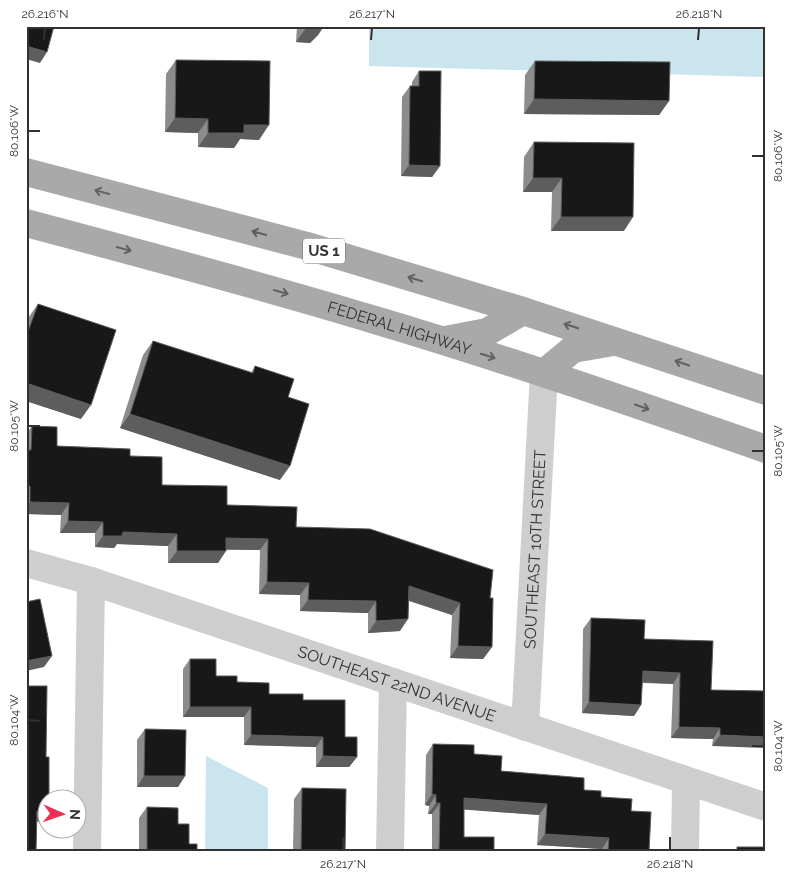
<svg xmlns="http://www.w3.org/2000/svg" width="792" height="877" viewBox="0 0 792 877" font-family="Raleway,sans-serif">
<style>
.water{fill:#cbe5ee}
.lines{fill:none;stroke-linecap:round;stroke-linejoin:round}
.minor{stroke:#cecece;stroke-width:28}
.major{stroke:#a9a9a9;stroke-width:28}
.wall{fill:#8c8c8c}
.shaded-wall{fill:#5d5d5d}
.building{fill:#181818;stroke:#5d5d5d}
.oneway{stroke:#616161}
.ticks{fill:none;stroke:#313131;stroke-width:2}
.labels{text-anchor:middle;dominant-baseline:central;stroke-width:5;stroke-linejoin:round;paint-order:stroke}
.shield{fill:#fff;stroke:#6f6f6f;stroke-width:1}
.shield-label{font-size:15px;font-weight:bold;fill:#313131}
.street-label{font-size:16px;fill:#313131;stroke:#fff}
.neatline{fill:none;stroke:#313131;stroke-width:2}
.ticks-label{font-size:12px;text-anchor:middle;fill:#313131}
</style>
<rect width="100%" height="100%" fill="#fff"/>
<!-- water -->
<g class="water">
<path d="M 369,26 L 766,26 L 766,77 L 369,66 Z"/>
<path d="M 206,756 L 268,788 L 268,851 L 205,851 Z"/>
</g>
<g class="lines">
<!-- minor -->
<g class="minor">
<path id="s1" d="M 26,563 L 91,581 L 766,807"/>
<path id="s2" d="M 525,727 L 544,373"/>
<path d="M 87,851 L 91,581"/>
<path d="M 390,851 L 393,682"/>
<path d="M 685,851 L 686,781"/>
</g>
<!-- major -->
<g class="major">
<path d="M 26,172 L 307,246 L 523,311 L 766,391"/>
<path id="s3" d="M 26,223 C 143,254 259,285 375,320 C 506,359 636,404 766,449"/>
<path d="M 445,340 L 487,332 L 523,311"/>
<path d="M 544,373 L 573,349 L 613,342"/>
</g>
</g>
<!-- wall -->
<g class="wall">
<path d="M 297,26 L 324,26 L 318,35 L 310,43 L 296,42 Z"/>
<path d="M 176,60 L 259,140 L 240,139 L 234,148 L 198,147 L 198,133 L 165,132 L 166,74 Z"/>
<path d="M 535,61 L 669,101 L 659,115 L 524,114 L 525,75 Z"/>
<path d="M 419,71 L 440,166 L 432,177 L 401,176 L 402,97 L 410,86 L 412,86 L 412,82 Z"/>
<path d="M 534,142 L 624,231 L 551,231 L 552,192 L 523,192 L 524,157 Z"/>
<path d="M 38,304 L 81,419 L 26,401 L 26,322 L 28,318 Z"/>
<path d="M 153,341 L 251,373 L 255,366 L 280,480 L 120,428 L 143,355 Z"/>
<path d="M 32,426 L 57,446 L 130,456 L 162,485 L 296,527 L 490,598 L 492,647 L 483,659 L 450,658 L 452,615 L 409,601 L 400,631 L 368,633 L 368,613 L 300,611 L 300,595 L 259,594 L 260,550 L 226,550 L 218,563 L 168,563 L 168,546 L 117,544 L 114,548 L 95,547 L 95,533 L 60,533 L 61,515 L 26,514 L 26,434 Z"/>
<path d="M 591,618 L 644,639 L 711,690 L 766,691 L 712,746 L 713,739 L 671,738 L 673,684 L 642,683 L 641,705 L 634,716 L 582,713 L 583,629 Z"/>
<path d="M 190,659 L 216,676 L 237,682 L 269,694 L 303,700 L 345,737 L 357,757 L 349,767 L 316,767 L 316,747 L 244,745 L 244,717 L 183,717 L 183,669 Z"/>
<path d="M 145,729 L 185,776 L 178,787 L 137,787 L 137,740 Z"/>
<path d="M 433,744 L 474,754 L 501,771 L 584,790 L 601,797 L 631,811 L 649,851 L 602,851 L 602,849 L 537,845 L 539,815 L 464,809 L 464,837 L 494,851 L 432,851 L 432,814 L 428,814 L 429,806 L 425,805 L 426,755 Z"/>
<path d="M 302,788 L 345,851 L 293,851 L 294,799 Z"/>
<path d="M 147,807 L 178,824 L 189,844 L 197,851 L 139,851 L 139,818 Z"/>
</g>
<!-- shaded-wall -->
<g class="shaded-wall">
<path d="M 324,26 L 318,35 L 310,43 L 296,42 L 306,28 Z"/>
<path d="M 26,46 L 47,52 L 40,63 L 26,59 Z"/>
<path d="M 534,99 L 669,101 L 659,115 L 524,114 Z"/>
<path d="M 175,118 L 208,119 L 198,133 L 165,132 Z"/>
<path d="M 244,125 L 269,125 L 259,140 L 240,139 L 234,148 L 198,147 L 208,133 Z"/>
<path d="M 409,165 L 440,166 L 432,177 L 401,176 Z"/>
<path d="M 533,178 L 562,178 L 552,192 L 523,192 Z"/>
<path d="M 561,217 L 633,217 L 624,231 L 551,231 Z"/>
<path d="M 26,383 L 91,405 L 81,419 L 26,401 Z"/>
<path d="M 130,414 L 290,466 L 280,480 L 120,428 Z"/>
<path d="M 26,486 L 30,486 L 26,491 Z"/>
<path d="M 30,502 L 69,503 L 61,515 L 26,514 L 26,507 Z"/>
<path d="M 68,521 L 103,522 L 95,533 L 60,533 Z"/>
<path d="M 123,532 L 177,534 L 168,546 L 117,544 L 114,548 L 95,547 L 103,536 Z"/>
<path d="M 226,538 L 268,539 L 260,550 L 218,549 Z"/>
<path d="M 177,551 L 226,551 L 218,563 L 168,563 Z"/>
<path d="M 267,582 L 309,583 L 300,595 L 259,594 Z"/>
<path d="M 409,586 L 460,603 L 452,615 L 401,598 Z"/>
<path d="M 308,600 L 376,601 L 368,613 L 300,611 Z"/>
<path d="M 408,619 L 400,631 L 368,633 L 376,621 Z"/>
<path d="M 458,646 L 492,647 L 483,659 L 450,658 Z"/>
<path d="M 52,656 L 44,667 L 26,671 L 26,661 Z"/>
<path d="M 643,671 L 680,673 L 673,684 L 635,682 Z"/>
<path d="M 589,702 L 641,705 L 634,716 L 582,713 Z"/>
<path d="M 190,707 L 251,707 L 244,717 L 183,717 Z"/>
<path d="M 679,727 L 720,728 L 713,739 L 671,738 Z"/>
<path d="M 251,735 L 323,737 L 316,747 L 244,745 Z"/>
<path d="M 720,735 L 766,737 L 766,748 L 712,746 Z"/>
<path d="M 323,756 L 357,757 L 349,767 L 316,767 Z"/>
<path d="M 144,776 L 185,776 L 178,787 L 137,787 Z"/>
<path d="M 432,794 L 436,795 L 429,806 L 425,805 Z"/>
<path d="M 464,798 L 547,804 L 539,815 L 456,809 Z"/>
<path d="M 436,803 L 440,803 L 432,814 L 428,814 Z"/>
<path d="M 37,811 L 48,811 L 48,813 L 42,822 L 29,821 Z"/>
<path d="M 545,834 L 609,838 L 602,849 L 537,845 Z"/>
</g>
<!-- building -->
<g class="building">
<path d="M 26,26 L 54,26 L 47,52 L 26,46 Z"/>
<path d="M 306,26 L 322,26 L 320,28 L 306,28 Z"/>
<path d="M 176,60 L 270,61 L 269,125 L 244,125 L 244,133 L 208,133 L 208,119 L 175,118 Z"/>
<path d="M 535,61 L 670,62 L 669,101 L 534,99 Z"/>
<path d="M 419,71 L 441,71 L 440,166 L 409,165 L 410,86 L 419,86 Z"/>
<path d="M 534,142 L 634,143 L 633,217 L 561,217 L 562,178 L 533,178 Z"/>
<path d="M 38,304 L 116,330 L 91,405 L 26,383 L 26,337 Z"/>
<path d="M 153,341 L 253,373 L 255,366 L 294,379 L 288,397 L 309,404 L 290,466 L 130,414 Z"/>
<path d="M 32,426 L 57,427 L 57,446 L 130,449 L 130,456 L 162,457 L 162,485 L 227,486 L 227,505 L 297,507 L 296,527 L 370,529 L 493,570 L 490,598 L 493,598 L 492,647 L 458,646 L 460,603 L 409,586 L 408,619 L 376,621 L 376,601 L 308,600 L 309,583 L 267,582 L 268,539 L 226,538 L 226,551 L 177,551 L 177,534 L 123,532 L 122,536 L 103,536 L 103,522 L 68,521 L 69,503 L 30,502 L 30,486 L 26,486 L 26,450 L 31,450 Z"/>
<path d="M 40,599 L 52,656 L 26,661 L 26,602 Z"/>
<path d="M 591,618 L 645,620 L 644,639 L 713,641 L 711,690 L 766,691 L 766,737 L 720,735 L 720,728 L 679,727 L 680,673 L 643,671 L 641,705 L 589,702 Z"/>
<path d="M 190,659 L 216,659 L 216,676 L 237,676 L 237,682 L 269,683 L 269,694 L 303,694 L 303,700 L 345,700 L 345,737 L 357,737 L 357,757 L 323,756 L 323,737 L 251,735 L 251,707 L 190,707 Z"/>
<path d="M 26,686 L 47,686 L 46,757 L 49,757 L 49,800 L 48,800 L 48,811 L 37,811 L 36,851 L 26,851 Z"/>
<path d="M 145,729 L 186,730 L 185,776 L 144,776 Z"/>
<path d="M 433,744 L 474,745 L 474,754 L 502,756 L 501,771 L 584,778 L 584,790 L 601,791 L 601,797 L 632,799 L 631,811 L 651,812 L 649,851 L 608,851 L 609,838 L 545,834 L 547,804 L 464,798 L 464,837 L 494,837 L 494,851 L 439,851 L 440,803 L 436,803 L 436,795 L 432,794 Z"/>
<path d="M 302,788 L 346,789 L 345,851 L 301,851 Z"/>
<path d="M 147,807 L 178,808 L 178,824 L 189,824 L 189,844 L 197,844 L 197,851 L 147,851 Z"/>
<rect x="737" y="847" width="29" height="4"/>
</g>
<!-- one-way arrows -->
<defs><path id="oneway-shaft" d="M-6 0H5M1.5-3L5.5 0L1.5 3" fill="none" stroke-width="1.6" stroke-linecap="round" stroke-linejoin="round" transform="scale(1.25)"/></defs>
<g class="oneway">
<use href="#oneway-shaft" transform="translate(102 192) rotate(-165)"/>
<use href="#oneway-shaft" transform="translate(259 233) rotate(-165)"/>
<use href="#oneway-shaft" transform="translate(124 249) rotate(15)"/>
<use href="#oneway-shaft" transform="translate(415 279) rotate(-163)"/>
<use href="#oneway-shaft" transform="translate(281 292) rotate(16)"/>
<use href="#oneway-shaft" transform="translate(571 326) rotate(-162)"/>
<use href="#oneway-shaft" transform="translate(488 356) rotate(17)"/>
<use href="#oneway-shaft" transform="translate(682 363) rotate(-161)"/>
<use href="#oneway-shaft" transform="translate(642 407) rotate(19)"/>
</g>
<!-- ticks -->
<path class="ticks" d="M 44,40 L 45,28M 371,40 L 372,28M 698,40 L 699,28M 28,131 L 40,131M 752,156 L 764,156M 28,426 L 40,426M 752,451 L 764,451M 28,720 L 40,721M 752,746 L 764,746M 343,850 L 343,837M 670,850 L 670,837"/>
<g class="labels">
<!-- shield labels -->
<rect class="shield" x="303" y="238.5" width="42" height="25" rx="4"/>
<g class="shield-label">
<text x="324" y="251">US 1</text>
</g>
<!-- street labels -->
<g class="street-label">
<text stroke="none"><textPath href="#s3" startOffset="388">FEDERAL HIGHWAY</textPath></text>
<text stroke="none"><textPath href="#s2" startOffset="178">SOUTHEAST 10TH STREET</textPath></text>
<text stroke="none"><textPath href="#s1" startOffset="390">SOUTHEAST 22ND AVENUE</textPath></text>
</g>
</g>
<!-- border -->
<rect width="792" height="877" fill="none" stroke="#ffffff" stroke-width="55"/>
<!-- north arrow -->
<g transform="translate(62 814) rotate(92)"><circle r="24" fill="#ffffff" stroke="#adadad"/>
<path d="M0-4L9 19L0 12L-9 19Z" fill="#ed2e55"/>
<text y="-8" font-size="14" font-weight="bold" text-anchor="middle" fill="#313131">N</text>
</g>
<rect x="28" y="28" width="736" height="822" class="neatline"/>
<g class="ticks-label">
<text x="45" y="18">26.216°N</text>
<text x="372" y="18">26.217°N</text>
<text x="699" y="18">26.218°N</text>
<text transform="translate(14 131) rotate(-90)" y="4">80.106°W</text>
<text transform="translate(778 156) rotate(-90)" y="4">80.106°W</text>
<text transform="translate(14 426) rotate(-90)" y="4">80.105°W</text>
<text transform="translate(778 451) rotate(-90)" y="4">80.105°W</text>
<text transform="translate(14 720) rotate(-90)" y="4">80.104°W</text>
<text transform="translate(778 746) rotate(-90)" y="4">80.104°W</text>
<text x="343" y="868">26.217°N</text>
<text x="670" y="868">26.218°N</text>
</g>
</svg>
